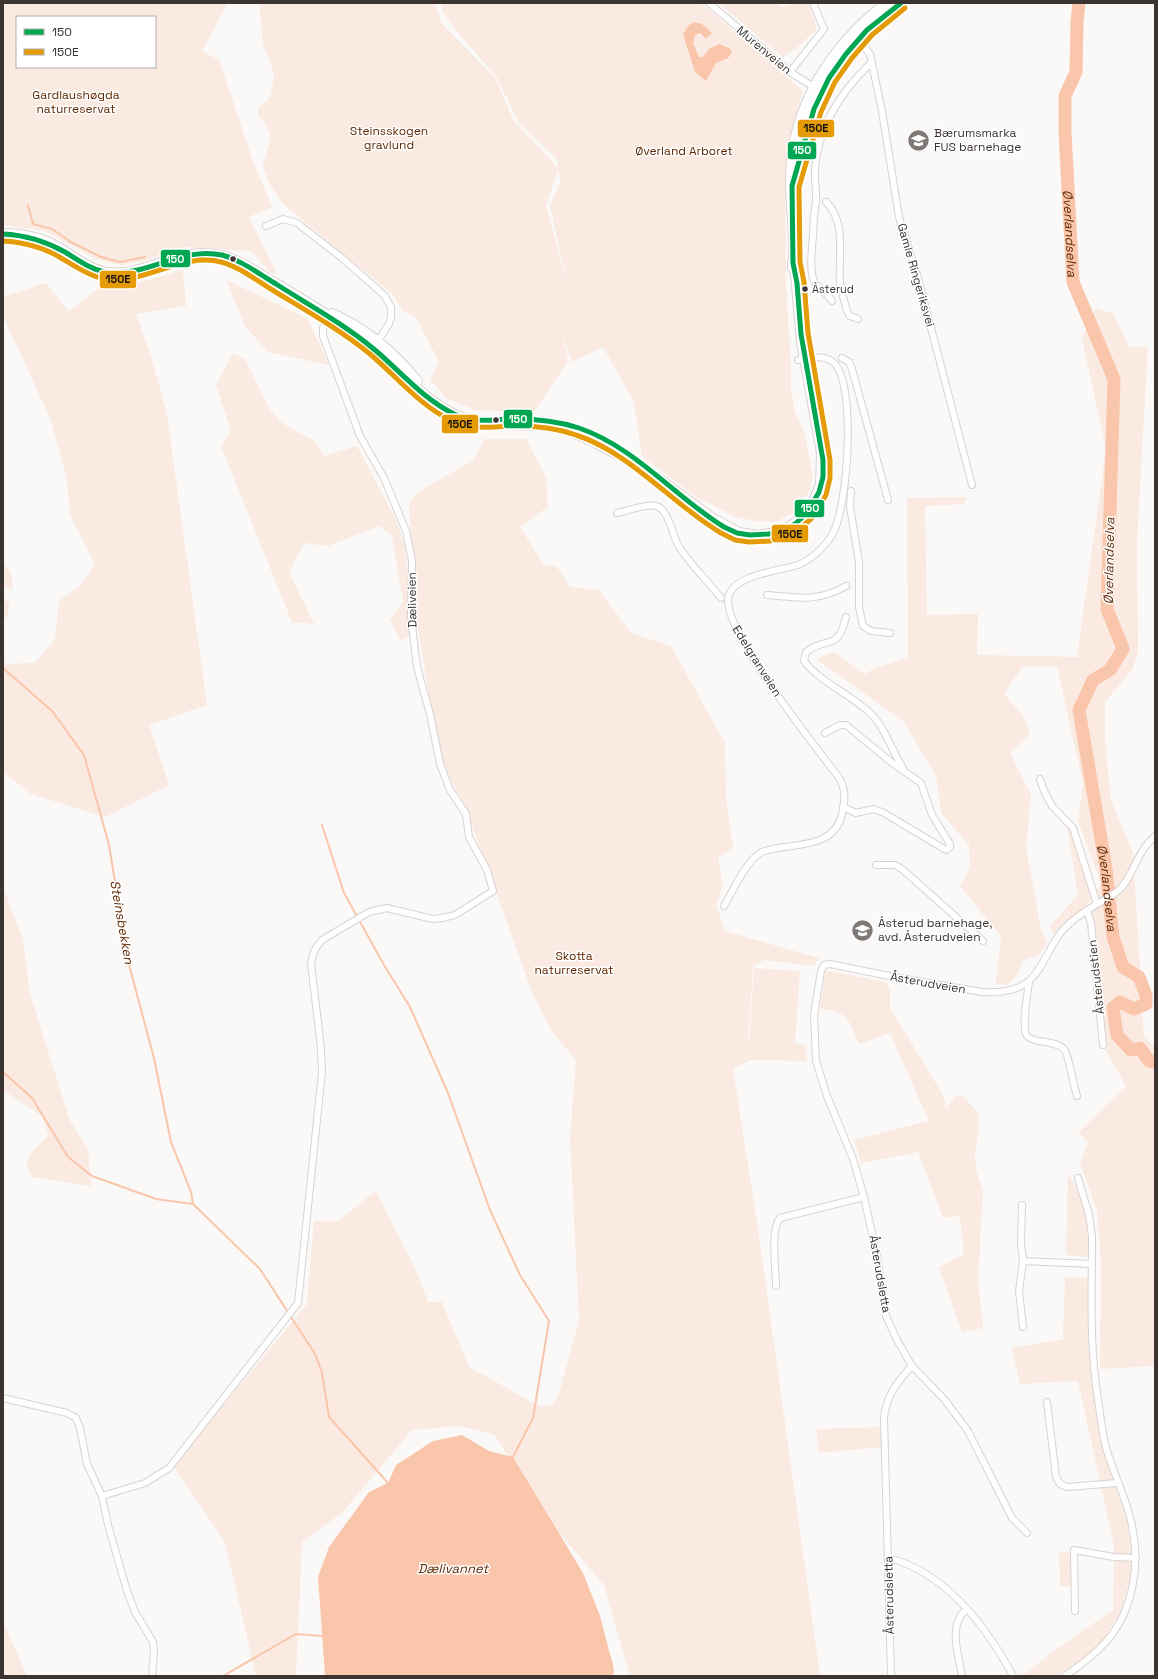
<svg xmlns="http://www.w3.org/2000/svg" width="1158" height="1679" viewBox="0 0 1158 1679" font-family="'Space Grotesk',sans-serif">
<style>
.green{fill:#faeae1;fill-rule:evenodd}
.water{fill:#fac6ab}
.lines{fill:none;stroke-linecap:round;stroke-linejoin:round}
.stream{stroke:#fac6ab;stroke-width:2}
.river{stroke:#fac6ab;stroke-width:13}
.minor-casing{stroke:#d7d3d1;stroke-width:8}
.primary-casing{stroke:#d7d3d1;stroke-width:12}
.minor{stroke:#fefefe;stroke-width:6}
.primary{stroke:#fefefe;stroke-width:10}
.bus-1-casing{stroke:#fff;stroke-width:8}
.bus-2-casing{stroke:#fff;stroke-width:8}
.bus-1{stroke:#00a651;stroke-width:5}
.bus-2{stroke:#e49b05;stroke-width:5}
.bus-dot{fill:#3b3430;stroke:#fff;stroke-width:1.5}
.labels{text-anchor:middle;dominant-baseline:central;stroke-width:3;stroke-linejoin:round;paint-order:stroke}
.bus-label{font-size:11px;fill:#3b3430;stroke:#fff;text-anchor:start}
.street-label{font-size:12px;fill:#3b3430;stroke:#fff}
.park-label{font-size:12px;fill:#602802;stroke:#fff}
.poi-label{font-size:12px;fill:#3b3430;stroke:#fff;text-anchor:start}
.water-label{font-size:13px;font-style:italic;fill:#632b05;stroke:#fff}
.line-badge{stroke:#fff;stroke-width:1.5}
.badge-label{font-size:11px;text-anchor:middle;font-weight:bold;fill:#fff}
.pale-badge-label{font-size:11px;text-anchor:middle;font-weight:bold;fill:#111}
</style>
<rect width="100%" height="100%" fill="#fbf9f8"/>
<!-- green -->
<g class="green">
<path d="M 3,3 L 228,3 L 202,51 L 219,60 L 253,161 L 272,207 L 249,217 L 277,274 L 270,273 L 251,251 L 184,247 L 144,261 L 120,265 L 96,259 L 45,231 L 3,225 ZM 17,17 L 155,17 L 155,67 L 17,67 Z"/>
<path d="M 259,3 L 435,3 L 442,24 L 495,78 L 514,121 L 558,168 L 557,159 L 519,123 L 496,76 L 459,34 L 443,13 L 441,3 L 701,3 L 803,91 L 793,126 L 785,167 L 786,286 L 791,365 L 791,388 L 795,412 L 805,435 L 813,477 L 807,495 L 791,514 L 776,522 L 754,521 L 733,516 L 693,495 L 716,512 L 642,456 L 634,402 L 603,347 L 572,362 L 563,337 L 568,361 L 534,412 L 475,410 L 446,398 L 430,379 L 439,362 L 416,317 L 403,311 L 392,294 L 283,204 L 268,182 L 263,165 L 271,137 L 266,125 L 258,115 L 258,109 L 261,104 L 267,101 L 271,94 L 274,73 L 263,44 ZM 558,170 L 561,181 L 550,206 L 569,291 L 546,205 Z"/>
<path d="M 718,3 L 779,3 L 781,7 L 794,3 L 809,3 L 817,29 L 799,46 L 783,57 Z"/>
<path d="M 183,270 L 186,306 L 136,314 L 152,359 L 167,415 L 207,705 L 149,725 L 169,785 L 105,817 L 31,794 L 3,772 L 3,631 L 5,664 L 35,663 L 55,639 L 59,601 L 81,585 L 95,564 L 70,515 L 66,475 L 50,418 L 3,316 L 3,297 L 46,283 L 69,312 L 101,286 L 134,284 Z"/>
<path d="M 226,280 L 308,319 L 329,365 L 268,352 L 245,326 Z"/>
<path d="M 1096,308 L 1113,314 L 1129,347 L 1148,347 L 1137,540 L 1138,652 L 1132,670 L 1105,702 L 1105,737 L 1111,801 L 1133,852 L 1144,1037 L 1155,1047 L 1155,1366 L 1100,1369 L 1101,1261 L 1097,1211 L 1080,1163 L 1088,1142 L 1078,1133 L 1126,1086 L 1103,1045 L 1088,908 L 1101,883 L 1078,822 L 1083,784 L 1057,666 L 1022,667 L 1004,694 L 1025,718 L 1030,734 L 1010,753 L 1031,795 L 1026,847 L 1041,930 L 1047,942 L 1039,955 L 1023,960 L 1016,977 L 1007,985 L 996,984 L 1001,936 L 960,886 L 970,868 L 969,845 L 941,813 L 936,776 L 904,722 L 816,659 L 834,652 L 865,674 L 875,668 L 908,658 L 907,498 L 968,497 L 963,504 L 925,506 L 927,615 L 978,614 L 977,655 L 1084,657 L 1077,656 L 1106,450 L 1082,338 Z"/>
<path d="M 233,353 L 245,359 L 270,410 L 282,423 L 315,441 L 324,456 L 357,446 L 394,516 L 405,545 L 412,635 L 401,641 L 390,620 L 403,602 L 392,536 L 379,526 L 328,546 L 304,543 L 289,572 L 314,624 L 292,622 L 221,446 L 231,431 L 216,385 Z"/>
<path d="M 484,439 L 526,439 L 546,477 L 548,507 L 520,527 L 543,564 L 557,567 L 570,587 L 599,590 L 631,633 L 671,646 L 725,743 L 726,797 L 733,847 L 718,858 L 723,885 L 716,905 L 725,931 L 819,958 L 814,966 L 764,960 L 753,967 L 748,1042 L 749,1042 L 754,968 L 800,971 L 795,1044 L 805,1045 L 807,1061 L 750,1060 L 733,1069 L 759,1235 L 820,1676 L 630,1676 L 604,1585 L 556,1529 L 494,1434 L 460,1426 L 412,1430 L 342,1513 L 302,1542 L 296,1676 L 256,1676 L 225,1542 L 173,1466 L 307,1304 L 314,1221 L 338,1221 L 376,1191 L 416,1270 L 428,1302 L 442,1302 L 469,1367 L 539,1406 L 551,1406 L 558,1397 L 579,1320 L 570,1138 L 576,1060 L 553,1033 L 533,995 L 491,878 L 479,851 L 482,853 L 465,806 L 450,778 L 438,751 L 415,609 L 409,503 L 418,492 L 474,460 Z"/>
<path d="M 3,561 L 11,574 L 13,590 L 3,586 Z"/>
<path d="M 3,600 L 9,602 L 8,616 L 3,619 Z"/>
<path d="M 1067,826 L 1070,826 L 1093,895 L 1085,908 L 1053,934 L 1050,926 L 1078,895 Z"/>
<path d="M 3,887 L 23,940 L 30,994 L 70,1121 L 88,1149 L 91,1186 L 32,1177 L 26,1163 L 33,1151 L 48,1135 L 42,1116 L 3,1090 Z"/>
<path d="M 826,970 L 885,982 L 890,991 L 890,1008 L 943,1095 L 946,1108 L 956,1096 L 962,1095 L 978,1113 L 979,1128 L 975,1153 L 976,1171 L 983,1190 L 978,1281 L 983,1328 L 962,1332 L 939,1267 L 964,1254 L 960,1216 L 943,1218 L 918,1152 L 861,1163 L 854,1140 L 929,1121 L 890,1033 L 859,1044 C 849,1020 848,1011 820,1009 Z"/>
<path d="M 1068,1173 C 1087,1206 1089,1220 1089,1257 L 1066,1255 Z"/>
<path d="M 1065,1277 L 1091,1278 L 1089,1337 L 1091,1379 L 1117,1491 L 1128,1523 L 1133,1565 L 1121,1612 L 1097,1648 L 1071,1668 L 1056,1676 L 1022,1676 L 1055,1650 L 1113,1610 L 1114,1546 L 1078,1381 L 1020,1384 L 1012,1348 L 1063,1339 Z"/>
<path d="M 881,1427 L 882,1447 L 819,1453 L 816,1429 Z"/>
<path d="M 1072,1552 L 1072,1584 L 1066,1587 L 1060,1585 L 1059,1553 Z"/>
<path d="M 3,1622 L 27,1676 L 3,1676 Z"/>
</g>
<!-- water -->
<g class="water">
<path d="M 694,22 L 702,24 L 712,33 L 706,39 L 700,33 L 695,35 L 693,43 L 699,57 L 703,57 L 709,49 L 719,44 L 729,48 L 732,52 L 728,58 L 716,63 L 706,81 L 695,72 L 683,34 L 689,25 Z"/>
<path d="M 462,1435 L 489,1451 L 513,1457 L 583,1573 L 600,1616 L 614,1669 L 613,1676 L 325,1676 L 318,1577 L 329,1547 L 369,1492 L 388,1483 L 396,1465 L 433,1441 Z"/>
</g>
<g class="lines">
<!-- stream -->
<g class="stream">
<path d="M 28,205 L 33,224 L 52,229 L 71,242 L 101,257 L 120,262 L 145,257"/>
<path d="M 3,668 L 52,711 L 84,755 L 109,845 L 128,961 L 154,1058 L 171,1142 L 191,1192 L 193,1204"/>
<path d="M 322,825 L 344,893 L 384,965 L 410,1007 L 448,1093 L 490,1210 L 520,1275 L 549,1321 L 533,1418 L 513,1457"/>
<path d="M 3,1072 L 32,1098 L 68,1157 L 92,1176 L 156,1199 L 193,1204"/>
<path d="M 193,1204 L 260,1269 L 315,1354 L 322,1373 L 329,1417 L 388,1483"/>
<path d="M 223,1676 L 296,1634 L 323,1636"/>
</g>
<!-- river -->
<path class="river" id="s1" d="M 1079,3 L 1077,23 L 1076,72 L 1065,96 L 1065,132 L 1073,282 L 1114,379 L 1107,609 L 1123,649 L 1110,670 L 1093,680 L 1079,710 L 1106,868 L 1113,937 L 1123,967 L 1139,977 L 1146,995 L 1146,1004 L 1134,1009 L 1120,1002 L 1113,1008 L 1117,1035 L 1131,1050 L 1140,1048 L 1149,1061 L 1155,1062"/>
<defs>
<g id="minor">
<path d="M 709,3 L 790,72 L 817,89"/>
<path d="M 857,38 L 870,54 L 882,111 L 899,217 L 918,278 L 972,485"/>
<path d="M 790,72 L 824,29 L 813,3"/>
<path d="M 826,202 C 847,222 838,257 840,283 C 841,290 843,297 845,304 C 846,308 847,313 850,316 C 852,317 856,318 858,319"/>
<path d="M 266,226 L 283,219 L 297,223 L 342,258 L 384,295 L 391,307 L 391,317 L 389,324 L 376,344"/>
<path d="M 832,301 C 827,292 817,289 814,281 C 809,271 812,248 813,236 C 813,223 814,212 816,200 C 817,190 814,180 815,169 C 818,127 841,91 872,62"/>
<path d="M 842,358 L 849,362 L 852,369 L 888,500"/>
<path d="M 851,491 L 850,507 L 859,562 L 859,607 L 863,626 L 871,631 L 890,633"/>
<path d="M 617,513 C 627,511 651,502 659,507 C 670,515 672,534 678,545 C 690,565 707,580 721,598"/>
<path d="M 767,595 C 798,598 818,602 846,586"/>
<path d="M 846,617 C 837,653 828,635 806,652 L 804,661 C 819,681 851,695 870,713 C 885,727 892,751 903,768"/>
<path d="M 825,733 L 840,725 L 846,725 L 891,762 L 921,783 L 932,815 L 950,844 L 950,847 L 946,850 L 884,813 L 874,809 L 856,813 L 843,807"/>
<path d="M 1040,779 L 1044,791 L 1052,806 L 1073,828 L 1097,904"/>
<path d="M 876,865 L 895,865 L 902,869 L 983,941"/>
<path d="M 724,906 C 733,891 745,863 760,853 C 765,850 772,849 778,848 C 803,844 835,845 842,814 C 845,801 846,792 840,779 C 815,746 728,637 728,601 C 728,575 779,571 798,565 C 806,562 812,557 818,552 C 824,546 830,540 833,533 C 848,506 857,382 833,362 C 822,354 810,358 798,360"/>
<path d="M 1087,911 L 1091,923 L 1103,1045"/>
<path d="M 1029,981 C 1028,992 1021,1028 1027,1036 C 1030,1039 1034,1040 1038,1041 C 1046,1042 1058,1043 1064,1049 C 1068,1052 1074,1088 1077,1096"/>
<path d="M 1022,1205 L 1021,1244 L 1023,1261 L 1092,1264"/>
<path d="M 776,1286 C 776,1269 770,1230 780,1218 L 864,1197"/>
<path d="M 1023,1327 L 1019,1291 L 1023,1261"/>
<path d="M 912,1366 L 944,1399 L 968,1431 L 1012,1518 L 1027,1533"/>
<path d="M 3,1398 L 67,1413 L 76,1418 L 80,1428 L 87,1464 L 102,1496 L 108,1525 L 127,1591 L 135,1612 L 153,1642 L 154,1651 L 152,1676"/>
<path d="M 1047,1402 L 1056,1477 L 1060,1484 L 1067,1487 L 1117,1483"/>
<path d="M 102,1496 L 145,1483 L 169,1468 L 298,1303 L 322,1072 L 321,1048 L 311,964 C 312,954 315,948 322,940 L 369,912 L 387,908 L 433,919 L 442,918 L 455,915 L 493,891 L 487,870 L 469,837 L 466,814 L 450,790 L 440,764 L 430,714 L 417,667 L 411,617 L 412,561 L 406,531 L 384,478 L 360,436 L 323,336 L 323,328 L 331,314"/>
<path d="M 889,1558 C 946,1573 986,1626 1013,1676"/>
<path d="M 1075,1611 L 1074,1550 L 1114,1557 L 1136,1558"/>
<path d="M 891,1676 L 884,1417 C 887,1395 897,1382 912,1366 L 897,1340 L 886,1316 L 877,1256 L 864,1197 L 853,1159 L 827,1096 L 816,1061 L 814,1015 L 821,971 L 824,965 L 830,964 L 894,977 L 982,992 C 998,993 1016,992 1029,981 C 1044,968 1049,945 1063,930 C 1072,920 1085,911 1097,904 C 1105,899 1115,895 1122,887 C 1135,871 1138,850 1155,836"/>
<path d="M 962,1676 C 959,1656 947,1624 967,1609"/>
<path d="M 1065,1676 C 1079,1666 1092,1657 1104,1644 C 1134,1612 1141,1562 1131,1521 C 1125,1495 1112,1470 1105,1444 C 1102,1429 1100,1414 1098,1399 C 1089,1345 1092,1290 1092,1236 L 1089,1215 L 1078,1178"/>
</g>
<g id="primary">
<path d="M 797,167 C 809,95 844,46 901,3"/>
<path d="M 3,234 C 22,234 41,238 57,247 C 73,256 88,270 107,273 C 146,278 177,246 220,256 C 240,260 258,274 276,284 C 309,304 343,324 372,348 C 400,371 425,402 457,416 C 488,429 523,421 555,427 C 583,433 606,450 632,460"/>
<path d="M 793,268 C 797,241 790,203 791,175 C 793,105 833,44 887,3"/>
<path d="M 332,314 C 367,329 393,352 417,381"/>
<path d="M 627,456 L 713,519 L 739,533 L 758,536 L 781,532 L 796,523 L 810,510 L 821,485 L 822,453 L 802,342 L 796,274 L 793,263"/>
</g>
</defs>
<!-- minor casing -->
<use href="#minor" class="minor-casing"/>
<!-- primary casing -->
<use href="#primary" class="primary-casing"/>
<!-- minor -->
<use href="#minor" class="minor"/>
<!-- primary -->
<use href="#primary" class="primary"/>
<defs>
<path id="bus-1" d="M 3,234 C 26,235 45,241 65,252 C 78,260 90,269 105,272 C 146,278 181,246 222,255 C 241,260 259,274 276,284 C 309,305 344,324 375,350 C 401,372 423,399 454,414 C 474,424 493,419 514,419 C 536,419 558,421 579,428 C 635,447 675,497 724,527 L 737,533 L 750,535 L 769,534 L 782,531 L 795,524 L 807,513 L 819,492 L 823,477 L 823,460 L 801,334 L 797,283 L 793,263 L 792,186 L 814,109 L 829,78 L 846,54 L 867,30 L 901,3"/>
<path id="bus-2" d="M 3,241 C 24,242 43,247 61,258 C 75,266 89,276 105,279 C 145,285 181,252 221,262 C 240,267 257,281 274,291 C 307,311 340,330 370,354 C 397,377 419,405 452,421 C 473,431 493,426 516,426 C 536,426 557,428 576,435 C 631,453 672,504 721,533 L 735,540 L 749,542 L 770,541 L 784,537 L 799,529 L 812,518 L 826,495 L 830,478 L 830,460 L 808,333 L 804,282 L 800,262 L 799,187 L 821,112 L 835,82 L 852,58 L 872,35 L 905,8"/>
</defs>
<!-- bus-1 casing -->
<use href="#bus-1" class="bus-1-casing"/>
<!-- bus-2 casing -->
<use href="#bus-2" class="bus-2-casing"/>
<!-- bus-1 -->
<use href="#bus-1" class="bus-1"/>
<!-- bus-2 -->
<use href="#bus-2" class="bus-2"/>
</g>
<!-- icons -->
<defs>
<symbol id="school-disc" viewBox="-11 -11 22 22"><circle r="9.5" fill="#7e7976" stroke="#fff"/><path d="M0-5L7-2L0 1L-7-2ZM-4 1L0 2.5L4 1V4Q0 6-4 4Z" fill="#fff"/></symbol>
</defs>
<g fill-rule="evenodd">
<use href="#school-disc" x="906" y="128" width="25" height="25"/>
<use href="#school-disc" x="850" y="918" width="25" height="25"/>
</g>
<!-- markers -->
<g class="bus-dot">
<circle cx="233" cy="259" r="3.5"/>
<circle cx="805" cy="289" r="3.5"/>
<circle cx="496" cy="420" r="3.5"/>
</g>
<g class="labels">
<!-- bus labels -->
<g class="bus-label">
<text x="812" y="289">Åsterud</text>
</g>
<!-- street labels -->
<g class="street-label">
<text transform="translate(764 50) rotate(40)">Murenveien</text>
<text transform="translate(916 275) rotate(74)">Gamle Ringeriksvei</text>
<text transform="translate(412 600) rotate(-91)">Dæliveien</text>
<text transform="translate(757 661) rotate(58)">Edelgranveien</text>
<text transform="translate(1096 977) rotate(-96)">Åsterudstien</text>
<text transform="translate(928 983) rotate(10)">Åsterudveien</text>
<text transform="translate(880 1274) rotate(80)">Åsterudsletta</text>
<text transform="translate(889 1595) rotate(-91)">Åsterudsletta</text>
</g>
<!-- park labels -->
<g class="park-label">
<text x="76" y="95">Gardlaushøgda<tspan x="76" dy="14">naturreservat</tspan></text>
<text x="389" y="131">Steinsskogen<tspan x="389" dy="14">gravlund</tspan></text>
<text x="684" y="151">Øverland Arboret</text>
<text x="574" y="956">Skotta<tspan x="574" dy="14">naturreservat</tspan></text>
</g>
<!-- poi labels -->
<g class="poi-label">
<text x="934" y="133">Bærumsmarka<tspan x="934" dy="14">FUS barnehage</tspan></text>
<text x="878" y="923">Åsterud barnehage,<tspan x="878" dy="14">avd. Åsterudveien</tspan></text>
</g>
<!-- water labels -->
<g class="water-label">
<text stroke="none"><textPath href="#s1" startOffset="233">Øverlandselva</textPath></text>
<text transform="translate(1109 561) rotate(-89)">Øverlandselva</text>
<text stroke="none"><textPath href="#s1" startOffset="918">Øverlandselva</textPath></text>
<text transform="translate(122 922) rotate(80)">Steinsbekken</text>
<text x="453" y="1568">Dælivannet</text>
</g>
</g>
<g class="line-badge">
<rect x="797" y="119" width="38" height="19" rx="4" fill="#e49b05"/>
<rect x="787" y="141" width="30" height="19" rx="4" fill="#00a651"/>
<rect x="160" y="249" width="31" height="19" rx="4" fill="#00a651"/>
<rect x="99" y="270" width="38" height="19" rx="4" fill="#e49b05"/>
<rect x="503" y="409" width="30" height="20" rx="4" fill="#00a651"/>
<rect x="441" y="414" width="38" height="20" rx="4" fill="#e49b05"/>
<rect x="794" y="499" width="31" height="19" rx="4" fill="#00a651"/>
<rect x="771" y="524" width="38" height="19" rx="4" fill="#e49b05"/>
</g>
<g class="badge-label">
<text x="802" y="154">150</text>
<text x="175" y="263">150</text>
<text x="518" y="423">150</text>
<text x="810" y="512">150</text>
</g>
<g class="pale-badge-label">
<text x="816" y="132">150E</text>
<text x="118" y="283">150E</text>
<text x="460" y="428">150E</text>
<text x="790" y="538">150E</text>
</g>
<!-- border -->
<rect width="1158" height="1679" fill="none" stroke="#3b3430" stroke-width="8"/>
<!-- legend -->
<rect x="16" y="16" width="140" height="52" fill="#ffffff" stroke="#b1aeac"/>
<rect x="24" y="29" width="20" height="6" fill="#00a651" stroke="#b1aeac"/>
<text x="52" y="36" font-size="12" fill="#3b3430">150</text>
<rect x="24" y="49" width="20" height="6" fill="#e49b05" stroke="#b1aeac"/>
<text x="52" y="56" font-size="12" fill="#3b3430">150E</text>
</svg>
